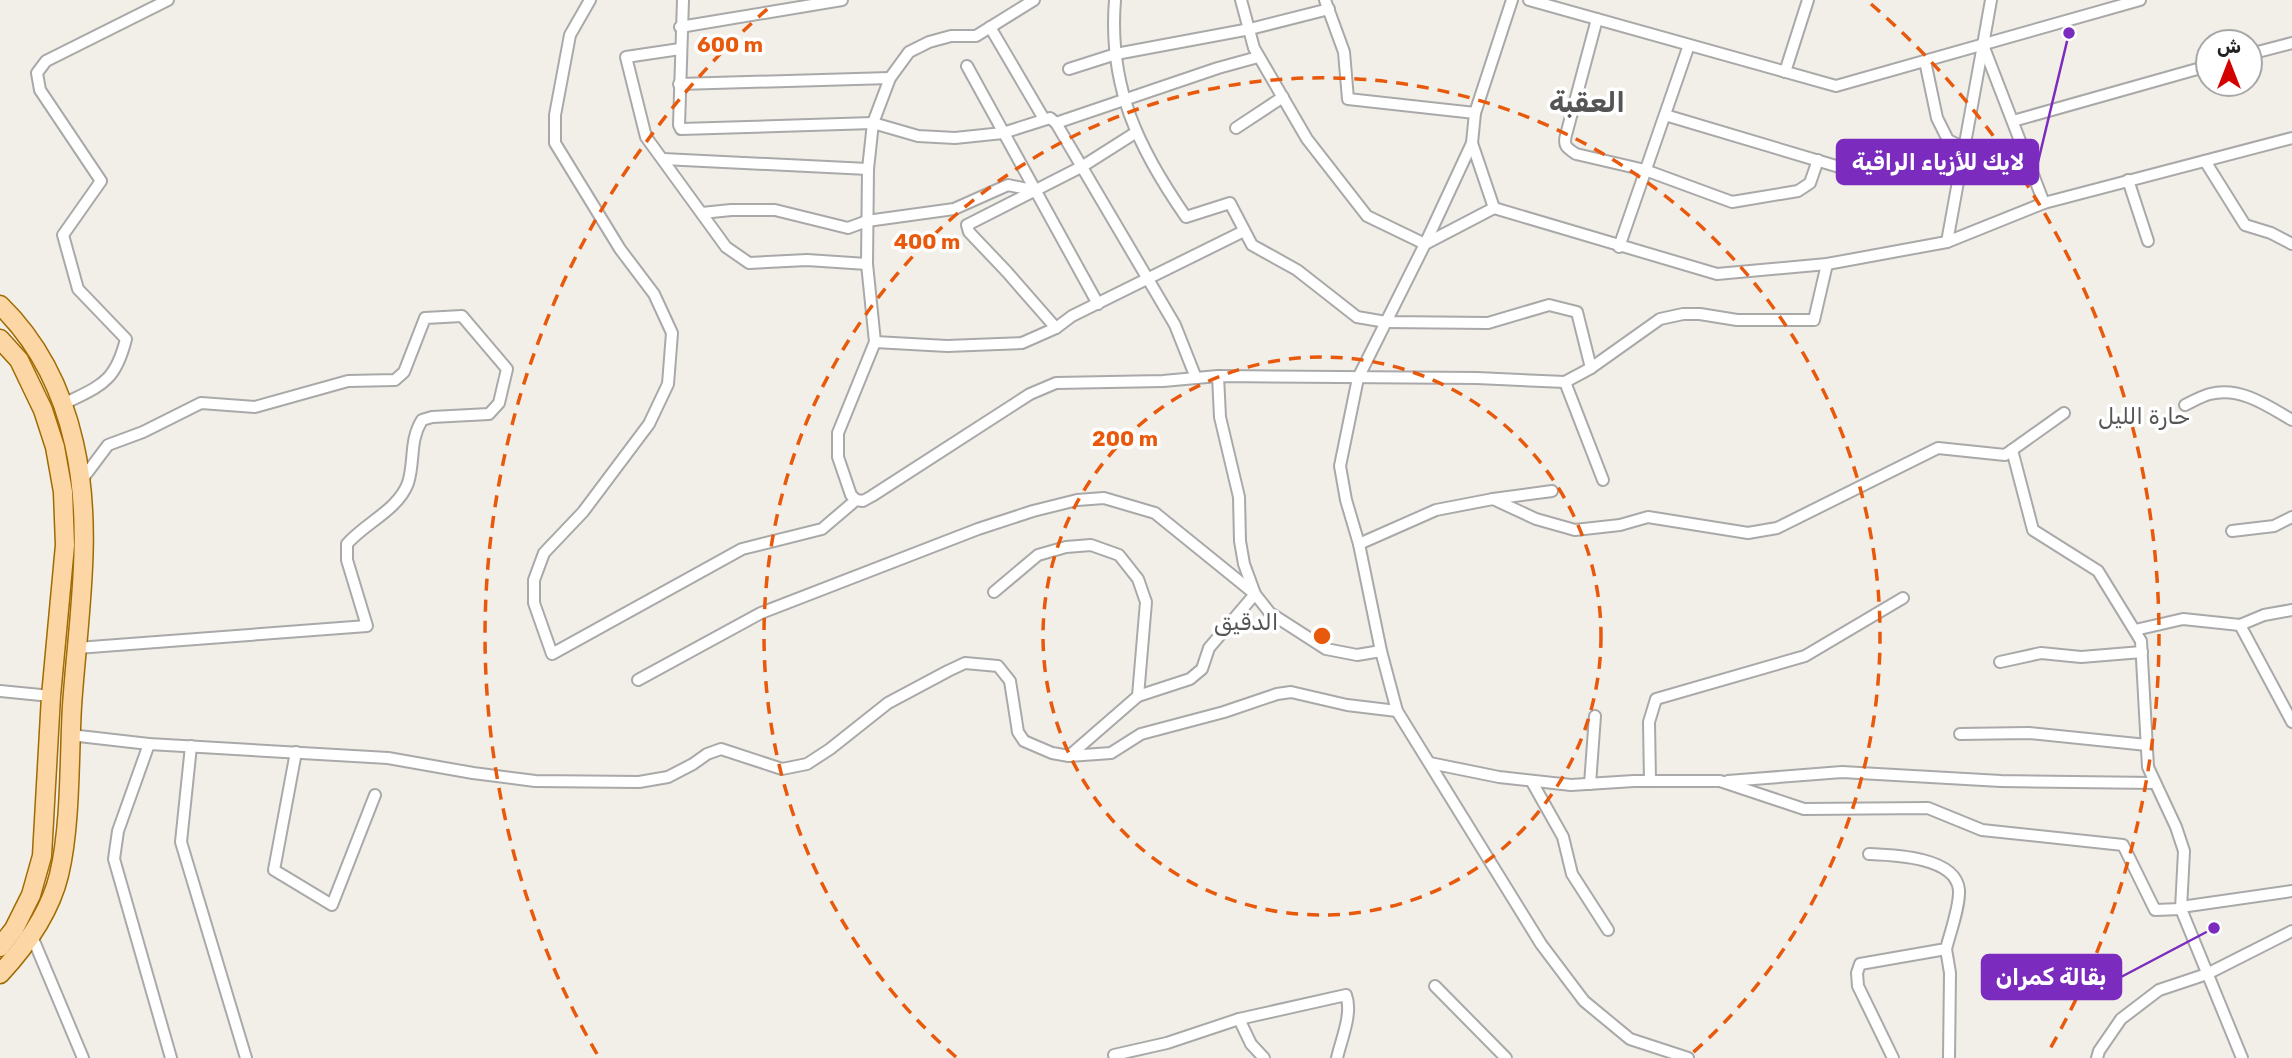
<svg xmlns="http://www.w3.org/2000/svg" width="2292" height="1058" viewBox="0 0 2292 1058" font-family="Rubik,'Noto Sans Arabic',sans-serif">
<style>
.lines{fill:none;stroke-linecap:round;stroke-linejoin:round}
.street-casing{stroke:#a9a9a9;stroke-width:14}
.primary-casing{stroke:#a06b00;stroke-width:21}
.street{stroke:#fff;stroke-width:10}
.primary{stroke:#fcd6a4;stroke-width:18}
.ring{fill:none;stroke:#e8590c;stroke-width:3.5;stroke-dasharray:12 9}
.labels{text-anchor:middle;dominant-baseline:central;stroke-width:7;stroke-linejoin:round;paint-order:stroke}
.neighbourhood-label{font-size:23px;fill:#555;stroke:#fff}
.district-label{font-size:28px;font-weight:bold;fill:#555;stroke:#fff}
.centre{fill:#e8590c;stroke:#fff;stroke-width:3.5}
.ring-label{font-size:21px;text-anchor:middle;font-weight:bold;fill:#e8590c;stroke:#fff;stroke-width:7;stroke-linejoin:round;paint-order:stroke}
.leader{fill:none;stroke:#7b2cbf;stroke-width:2.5}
.callout-dot{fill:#7b2cbf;stroke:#fff;stroke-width:2.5}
.callout{fill:#7b2cbf;stroke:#7b2cbf;stroke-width:2.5}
.callout-label{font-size:23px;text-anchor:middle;font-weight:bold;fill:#fff}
</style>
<rect width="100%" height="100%" fill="#f2efe9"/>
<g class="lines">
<defs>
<g id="street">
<path d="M 590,0 L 570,35 L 555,115 L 555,143 L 620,249 L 654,294 L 672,333 L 668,384 L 649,424 L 583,512 L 544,553 L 534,580 L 534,603 L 552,654 L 742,549 L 822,529 L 856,500 L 863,501 L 872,496 L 1030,394 L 1056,383 L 1163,381 L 1218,376 L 1477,378 L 1565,382 L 1591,368 L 1660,319 L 1683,314 L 1700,314 L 1737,320 L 1814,320 L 1827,264"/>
<path d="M 683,0 L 679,125 L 681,129 L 873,123 L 918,136 L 955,138 L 1003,133 L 1050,118 L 1056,123 L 1175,325 L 1196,378"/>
<path d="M 1115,0 C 1108,86 1138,148 1186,217 L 1230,203 L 1252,245 L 1297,270 L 1357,317 L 1386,322 L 1488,323 L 1549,305 L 1577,312 L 1591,368"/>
<path d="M 1241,0 L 1254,48 L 1307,139 L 1367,216 L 1425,244 L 1494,208 L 1472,143"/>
<path d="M 1325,0 L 1344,52 L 1348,99 L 1475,113"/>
<path d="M 1512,0 L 1475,113 L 1472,143 L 1425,244 L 1358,378 L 1340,466 L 1346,500 L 1359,544 L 1381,651 L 1397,711 L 1541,944 L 1584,1001 L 1630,1039 L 1688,1058"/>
<path d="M 1529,0 L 1836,86 L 2140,0"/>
<path d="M 1991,0 L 1983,45 L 2044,203"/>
<path d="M 1597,19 L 1566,135 C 1563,146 1567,148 1576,154 L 1645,170 L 1732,202 L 1798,191 L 1810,183 L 1818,160"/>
<path d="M 680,27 L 842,0"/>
<path d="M 990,27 L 1044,119"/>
<path d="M 680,49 L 626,57 L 646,137 L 726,247 L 749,263 L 807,260 L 867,264"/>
<path d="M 2250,54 L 2292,43"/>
<path d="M 1925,61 L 1937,118 L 1948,140 L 1965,148"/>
<path d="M 967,66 L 1098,304"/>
<path d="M 1069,69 L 1116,54 L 1250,29 L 1329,9"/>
<path d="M 1785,72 L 1808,0"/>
<path d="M 679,84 L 890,78"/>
<path d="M 1665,115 L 1846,169 L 1965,148"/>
<path d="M 2013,121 L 2208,66"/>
<path d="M 1056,123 L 1218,68 L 1258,57"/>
<path d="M 1236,128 L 1283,97"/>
<path d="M 663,159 L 868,169"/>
<path d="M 2205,161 L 2245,225 L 2271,233 L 2292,244"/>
<path d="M 2128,180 L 2148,241"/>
<path d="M 1494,208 L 1717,274 L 1827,264 L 1947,242 L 2044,203 L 2292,138"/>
<path d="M 702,213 L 731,210 L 775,210 L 848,228 L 867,221 L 954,209 L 1008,185 L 1037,191"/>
<path d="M 1947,242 L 1983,45"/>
<path d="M 1619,247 L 1689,45"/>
<path d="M 1056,328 L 1007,272 L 969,232 L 967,225 L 1083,166 L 1135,133"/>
<path d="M 875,342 L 947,346 L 1022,343 L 1056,328 L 1072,316 L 1244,231"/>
<path d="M 1218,376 L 1220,417 L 1239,497 L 1240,541 L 1244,564 L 1255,594 L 1270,613 L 1326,649 L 1357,655 L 1381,651"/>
<path d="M 1565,382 L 1603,480"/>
<path d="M 64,404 C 101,385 115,383 126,339 L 78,289 L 63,235 L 101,181 L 40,90 L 37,73 L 46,61 L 168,0"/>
<path d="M 2185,405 C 2193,401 2202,396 2210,394 C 2240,386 2268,406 2292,420"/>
<path d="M 2012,450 L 2033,530 L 2098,571 L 2141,641 L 2148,767 L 2176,827 L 2184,851 L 2181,909 L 2242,1058"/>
<path d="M 1493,499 L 1552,491"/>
<path d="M 856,500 L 851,495 L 838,457 L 838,433 L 875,342 L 867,264 L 868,169 L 873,123 L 890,78 L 909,52 L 929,42 L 951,36 L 976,36 L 1034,0"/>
<path d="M 2232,531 L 2274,526 L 2292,517"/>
<path d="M 1359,544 L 1436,510 L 1493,499 L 1536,519 L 1575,530 L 1620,525 L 1648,517 L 1748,533 L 1777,528 L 1938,448 L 2005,455 L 2064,413"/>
<path d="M 2240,625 L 2292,722"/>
<path d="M 2135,630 L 2183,619 L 2240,625 L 2264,615 L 2292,610"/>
<path d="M 77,648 L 367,626 L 347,560 L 347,544 C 365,523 398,510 408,483 C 415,461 409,441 422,420 L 432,417 L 489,414 L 499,403 L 507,369 L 462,316 L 425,318 L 404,372 L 395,380 L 348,381 L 255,407 L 201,403 L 143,432 L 108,445 L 81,481"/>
<path d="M 2000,662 L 2041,653 L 2081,657 L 2142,652"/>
<path d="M 638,680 L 761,613 L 978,529 L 1033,511 L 1077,500 L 1104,498 L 1155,513 L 1255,594 L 1209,648 L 1202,669 L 1190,679 L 1138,696 L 1146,602 L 1138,579 L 1119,555 L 1091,545 L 1066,547 L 1038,555 L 994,592"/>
<path d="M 0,691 L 51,696"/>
<path d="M 1960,734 L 2029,733 L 2147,745"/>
<path d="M 70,735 L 149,744 L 388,758 L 473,773 L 535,781 L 639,782 L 668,777 L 693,764 L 707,754 L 721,749 L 782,769 L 807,764 L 830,749 L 888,703 L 948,671 L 965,663 L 998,666 L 1010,681 L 1018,732 L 1024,741 L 1052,753 L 1069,756 L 1111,753 L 1141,734 L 1224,712 L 1277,694 L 1291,692 L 1347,705 L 1397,711"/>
<path d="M 149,744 L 118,831 L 114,859 L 171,1058"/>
<path d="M 191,746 L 181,842 L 246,1058"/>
<path d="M 296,752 L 274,870 L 332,905 L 375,795"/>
<path d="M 1069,756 L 1138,696"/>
<path d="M 1430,763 L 1499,777 L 1571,785 L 1634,781 L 1720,781 L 1804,809 L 1928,808 L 1982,830 L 2123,845 L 2155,910 L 2181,909"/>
<path d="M 1650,781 L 1649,722 L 1656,699 L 1805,656 L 1903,598"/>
<path d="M 1728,781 L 1842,772 L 2001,781 L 2155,783"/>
<path d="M 1532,782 L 1563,837 L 1572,874 L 1608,930"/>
<path d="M 1590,784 L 1595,716"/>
<path d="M 1869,854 C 1894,855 1956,857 1959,890 C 1960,906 1950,933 1946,949 L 1860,964 L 1857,973 L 1858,986 L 1893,1058"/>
<path d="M 2181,907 L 2292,891"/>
<path d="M 31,934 L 83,1058"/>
<path d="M 1946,949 L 1950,973 L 1949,1058"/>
<path d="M 1435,986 L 1506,1058"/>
<path d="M 1239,1019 L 1251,1044 L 1264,1058"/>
<path d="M 1114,1055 L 1167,1043 L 1239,1019 L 1346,995 C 1353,1013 1341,1040 1337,1058"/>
<path d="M 2097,1058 L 2099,1051 L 2121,1019 L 2159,990 L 2207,974 L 2292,931"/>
</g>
<g id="primary">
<path d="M 0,305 C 39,343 62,390 74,443 C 94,530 78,618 72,706 C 69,758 71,825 59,875 C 50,912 26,946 0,974"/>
<path d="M 0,339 L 19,360 L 43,410 L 55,447 L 63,492 L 65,545 L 51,696 L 42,856 L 31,895 L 14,929 L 0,947"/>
</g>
</defs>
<!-- street casing -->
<use href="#street" class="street-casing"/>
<!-- primary casing -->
<use href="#primary" class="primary-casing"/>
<!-- street -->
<use href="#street" class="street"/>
<!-- primary -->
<use href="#primary" class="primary"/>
</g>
<!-- distance rings -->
<g class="ring">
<circle cx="1322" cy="636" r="279"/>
<path d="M956 1057A558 558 0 1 1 1688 1057"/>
<path d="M597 1054A837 837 0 0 1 773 4M1871 4A837 837 0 0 1 2047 1054"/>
</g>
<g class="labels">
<!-- neighbourhood labels -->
<g class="neighbourhood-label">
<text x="2144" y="416">حارة الليل</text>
<text x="1246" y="622">الدقيق</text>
</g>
<!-- district labels -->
<g class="district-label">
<text x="1587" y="102">العقبة</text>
</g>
</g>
<circle cx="1322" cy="636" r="10" class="centre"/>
<g class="ring-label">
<text x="730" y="52">600 m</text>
<text x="927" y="249">400 m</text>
<text x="1125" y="446">200 m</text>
</g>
<!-- callouts -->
<path class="leader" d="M2069 33L2038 162M2214 928L2121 977"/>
<g class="callout-dot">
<circle cx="2069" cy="33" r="7"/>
<circle cx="2214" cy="928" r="7"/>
</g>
<g class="callout">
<rect x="1837" y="140" width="201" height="44" rx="7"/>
<rect x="1982" y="955" width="139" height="44" rx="7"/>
</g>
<g class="callout-label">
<text x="1938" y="170">لايك للأزياء الراقية</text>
<text x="2051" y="985">بقالة كمران</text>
</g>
<!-- north arrow -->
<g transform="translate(2229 63)"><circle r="33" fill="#ffffff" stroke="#a7a7a7" stroke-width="2"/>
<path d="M0-5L12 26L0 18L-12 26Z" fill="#d40000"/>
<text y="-10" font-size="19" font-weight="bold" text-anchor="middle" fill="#222222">ش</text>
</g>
</svg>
